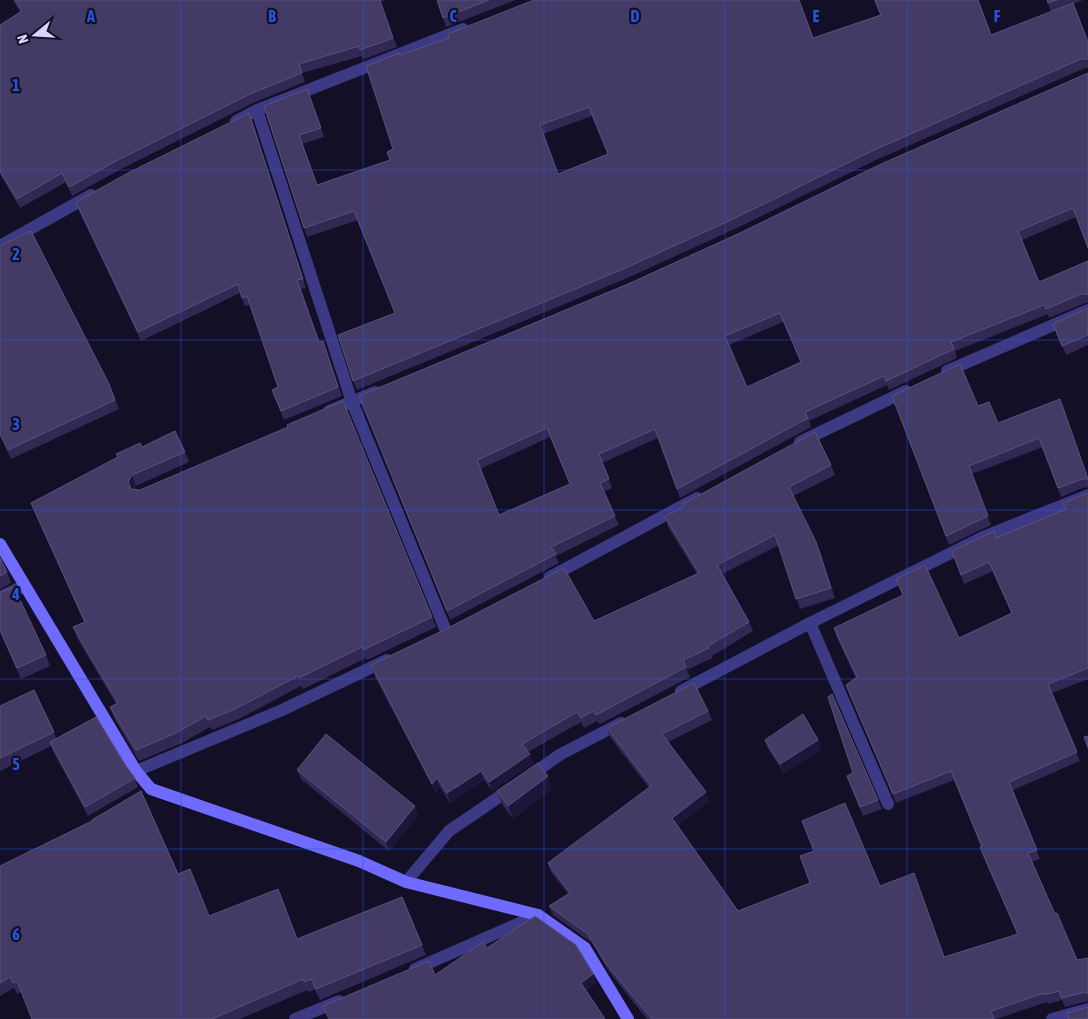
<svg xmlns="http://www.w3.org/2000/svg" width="1088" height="1019" viewBox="0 0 1088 1019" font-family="'Asap Condensed',sans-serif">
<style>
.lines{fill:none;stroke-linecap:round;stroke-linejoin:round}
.street{stroke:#3d3a85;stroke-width:12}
.secondary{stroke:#6f6bff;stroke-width:12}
.wall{fill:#312854;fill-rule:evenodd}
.shaded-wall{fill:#1d163a}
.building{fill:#433a66;stroke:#5a527e;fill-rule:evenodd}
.grid{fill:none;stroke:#2655da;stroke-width:1;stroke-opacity:0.55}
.grid-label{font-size:16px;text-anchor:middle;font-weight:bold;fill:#2655da;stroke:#130f26;stroke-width:4.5;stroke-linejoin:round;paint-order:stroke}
</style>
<rect width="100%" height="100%" fill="#130f26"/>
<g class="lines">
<!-- street -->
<g class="street">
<path d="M 257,110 L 352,402 L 446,631"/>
<path d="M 236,121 L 257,110 L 463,29"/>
<path d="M 0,246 L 91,195"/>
<path d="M 947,371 L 1088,310"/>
<path d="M 329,411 L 375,392"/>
<path d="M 800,442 L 906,391"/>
<path d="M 550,577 L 697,498"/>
<path d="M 0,597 L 24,586"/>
<path d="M 810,623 L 888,804"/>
<path d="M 681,691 L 810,623 L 983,537 L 1088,495"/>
<path d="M 136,771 L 280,711 L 387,660"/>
<path d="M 528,777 L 561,754 L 621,723"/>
<path d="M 406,882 L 449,831 L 512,788"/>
<path d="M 415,969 L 538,915"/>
<path d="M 295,1019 L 339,1001"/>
<path d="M 1052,1019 L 1088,1009"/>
</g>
<!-- secondary -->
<path class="secondary" d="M 0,544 L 136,771 L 151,789 L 359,861 L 406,882 L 538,915 L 585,948 L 628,1019"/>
</g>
<!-- wall -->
<g class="wall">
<path d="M 13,0 L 386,0 L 380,2 L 397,47 L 364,59 L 362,56 L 302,73 L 305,82 L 253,103 L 123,168 L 72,196 L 66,182 L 20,208 L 0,174 L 0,25 L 20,12 Z"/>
<path d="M 437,0 L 516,0 L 446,27 Z"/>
<path d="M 874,0 L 978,0 L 991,35 L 1051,12 L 1047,0 L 1083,0 L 1073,4 L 1088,42 L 1088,68 L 1085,68 L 876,160 L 737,228 L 625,279 L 357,390 L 353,381 L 395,313 L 358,220 L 307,237 L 264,106 L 307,89 L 324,137 L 302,144 L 317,185 L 390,160 L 393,149 L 400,55 L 449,38 L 813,38 L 880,15 ZM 592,116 L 608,154 L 558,174 L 543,134 Z"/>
<path d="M 1088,73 L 1076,217 L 1022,240 L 1039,282 L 1088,261 L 1088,303 L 1085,303 L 1049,318 L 1048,314 L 955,351 L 957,358 L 889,390 L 887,385 L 809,421 L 811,427 L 680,498 L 658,438 L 602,463 L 612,488 L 604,492 L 615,516 L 619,525 L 556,556 L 559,563 L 450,620 L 359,396 L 628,284 ZM 783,322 L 801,362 L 747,387 L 729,345 ZM 550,437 L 570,484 L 499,515 L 480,469 Z"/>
<path d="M 252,121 L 306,288 L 301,289 L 319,342 L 326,350 L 342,396 L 284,420 L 272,390 L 278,387 L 250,305 L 245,306 L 240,293 L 141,341 L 79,211 L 76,202 Z"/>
<path d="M 0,246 L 109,384 L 119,409 L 11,459 L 0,435 Z"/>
<path d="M 1088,308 L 1088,345 L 1066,355 L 1053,324 Z"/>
<path d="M 892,396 L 978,406 L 998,423 L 1060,399 L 1088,478 L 1088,488 L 1085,487 L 1061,497 L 1043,447 L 972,474 L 991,525 L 949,545 Z"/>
<path d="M 142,447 L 185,452 L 189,462 L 136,486 L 134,489 L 432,617 L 436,627 L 367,660 L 366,658 L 303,689 L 301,686 L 239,719 L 212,730 L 210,727 L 180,744 L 139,761 L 114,718 L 110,707 L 116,704 L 77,638 L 73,627 L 84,622 L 35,513 L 31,503 Z"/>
<path d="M 831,465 L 835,475 L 793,496 L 820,551 L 835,598 L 800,609 L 779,545 L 722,574 L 749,622 L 753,631 L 712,656 L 712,658 L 687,670 L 690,677 L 600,724 L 597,721 L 584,728 L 581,722 L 528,752 L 533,763 L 492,791 L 484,780 L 450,803 L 440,787 L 436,793 L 374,675 L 371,665 L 594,621 L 697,574 L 668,527 L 665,517 Z"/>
<path d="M 1088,493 L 1088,679 L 1052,693 L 1080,761 L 1013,790 L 1040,859 L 1032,862 L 1055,914 L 1077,960 L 1088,958 L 1088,1001 L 1065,1007 L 1062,1000 L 1048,1004 L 1047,1002 L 996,1019 L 647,1019 L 610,973 L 592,943 L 553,915 L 549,906 L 568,894 L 551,872 L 548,863 L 649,788 L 610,737 L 607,728 L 708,711 L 712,720 L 668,742 L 709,801 L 677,826 L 738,911 L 880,886 L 944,957 L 1017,934 L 983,856 L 980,847 L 981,847 L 954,780 L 896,803 L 846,685 L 856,678 L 837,638 L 834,628 L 903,596 L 896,579 L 959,638 L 1012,614 L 993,571 L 964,584 L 952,551 L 996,538 L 1066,509 Z"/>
<path d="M 0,558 L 7,572 L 11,583 L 0,589 Z"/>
<path d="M 0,593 L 46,655 L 50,666 L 21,679 L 0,632 Z"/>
<path d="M 0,706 L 54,732 L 56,738 L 126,766 L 135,778 L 138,787 L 88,816 L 53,751 L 51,746 L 0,771 Z"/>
<path d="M 765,740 L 818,740 L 821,749 L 784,773 L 768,749 Z"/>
<path d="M 297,770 L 415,806 L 418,815 L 389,851 L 301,779 Z"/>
<path d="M 853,773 L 878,800 L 882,809 L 863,816 L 847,776 Z"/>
<path d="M 552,789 L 513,819 L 502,804 L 497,791 Z"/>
<path d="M 0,866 L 178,874 L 209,916 L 297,939 L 422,945 L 426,955 L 320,1000 L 315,990 L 308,992 L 307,990 L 240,1019 L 32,1019 L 21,992 L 17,994 L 14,988 L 0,996 Z"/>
</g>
<!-- shaded-wall -->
<g class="shaded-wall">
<path d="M 132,475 L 136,486 L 132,493 L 128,482 Z"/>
<path d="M 818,740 L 821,749 L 784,773 L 780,764 Z"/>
<path d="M 530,754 L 533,763 L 492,791 L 489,782 Z"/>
<path d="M 481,771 L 484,780 L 450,803 L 447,793 Z"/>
<path d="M 548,776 L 552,789 L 513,819 L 508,806 Z"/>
<path d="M 437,778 L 440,787 L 436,793 L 432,784 Z"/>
<path d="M 706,792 L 709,801 L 675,827 L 672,818 Z"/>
<path d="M 415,806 L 418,815 L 389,851 L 386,842 Z"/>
<path d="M 593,974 L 597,983 L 585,992 L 581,983 Z"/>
</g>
<!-- building -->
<g class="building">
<path d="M 15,0 L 380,0 L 393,38 L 360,50 L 359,46 L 299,64 L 302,73 L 250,94 L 120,159 L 69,187 L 62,173 L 17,199 L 0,171 L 0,25 L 22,11 Z"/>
<path d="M 437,0 L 489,0 L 443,18 Z"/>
<path d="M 534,0 L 799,0 L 813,38 L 881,15 L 875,0 L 978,0 L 991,35 L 1073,3 L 1088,42 L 1088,59 L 1081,59 L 872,151 L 733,219 L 621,270 L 353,381 L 338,335 L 395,313 L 354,211 L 304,228 L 264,106 L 307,89 L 321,128 L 299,135 L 317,185 L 390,160 L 387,152 L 393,149 L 366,66 L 399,53 L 400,55 L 449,38 L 448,34 ZM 589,107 L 608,154 L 558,174 L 540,125 Z"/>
<path d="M 1047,0 L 1057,0 L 1048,3 Z"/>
<path d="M 1088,73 L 1088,248 L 1073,208 L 1018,231 L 1039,282 L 1088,261 L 1088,294 L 1081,294 L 1046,309 L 1044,305 L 951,342 L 954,349 L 886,381 L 884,376 L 805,412 L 808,418 L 677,489 L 655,429 L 599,454 L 609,479 L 600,483 L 615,516 L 551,547 L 556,554 L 447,611 L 359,396 L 628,284 L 740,233 L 879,165 ZM 780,313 L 801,362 L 747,387 L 725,336 ZM 547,428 L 570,484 L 499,515 L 477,460 Z"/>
<path d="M 249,113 L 303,279 L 297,280 L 319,342 L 323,341 L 338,387 L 281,411 L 272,390 L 278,387 L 247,296 L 242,298 L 238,284 L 138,332 L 76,202 L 128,173 Z"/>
<path d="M 31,231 L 109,384 L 115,400 L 8,450 L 0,434 L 0,246 Z"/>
<path d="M 1088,308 L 1088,335 L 1062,346 L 1053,324 Z"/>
<path d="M 960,364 L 978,406 L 989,402 L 998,423 L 1060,399 L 1088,479 L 1082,479 L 1058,488 L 1039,438 L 969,466 L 988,516 L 946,536 L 892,396 Z"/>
<path d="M 343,401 L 432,617 L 363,650 L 362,647 L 299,678 L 298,676 L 235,709 L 208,720 L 206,716 L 176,733 L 136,750 L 110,707 L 118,703 L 73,627 L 85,622 L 31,503 L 118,457 L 116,454 L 140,443 L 142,447 L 175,431 L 185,452 L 132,475 L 128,482 L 131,489 L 140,490 L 288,427 L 287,425 Z"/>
<path d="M 815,432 L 831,465 L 789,487 L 816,542 L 831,588 L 796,599 L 775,535 L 717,565 L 749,622 L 708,646 L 709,648 L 683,660 L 686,667 L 596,715 L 593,711 L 581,718 L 577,712 L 522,744 L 530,754 L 489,782 L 481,771 L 447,793 L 437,778 L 432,784 L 371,665 L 446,629 L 564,568 L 594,621 L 699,573 L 665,517 L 684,506 L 683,504 Z"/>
<path d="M 1088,493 L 1088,668 L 1048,684 L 1077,752 L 1009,782 L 1037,850 L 1028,853 L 1055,914 L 1057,913 L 1077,960 L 1088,958 L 1088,994 L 1086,992 L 1062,998 L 1059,991 L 1044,995 L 1044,993 L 991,1011 L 994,1019 L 652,1019 L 606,964 L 588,934 L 549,906 L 570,893 L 548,863 L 651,786 L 607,728 L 694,683 L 708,711 L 662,734 L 706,792 L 672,818 L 738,911 L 810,883 L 800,856 L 814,851 L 802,821 L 845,803 L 880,886 L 914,873 L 944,957 L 1018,934 L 980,847 L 982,846 L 951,771 L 893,794 L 846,685 L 857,677 L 834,628 L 903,595 L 896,579 L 925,565 L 959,638 L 1012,613 L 989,562 L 961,575 L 952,551 L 994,531 L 996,538 L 1066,509 L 1063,503 Z"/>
<path d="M 0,558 L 7,572 L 0,576 Z"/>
<path d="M 14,587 L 46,655 L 17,668 L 0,630 L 0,593 Z"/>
<path d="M 34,690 L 54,732 L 0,758 L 0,706 Z"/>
<path d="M 832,694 L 878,800 L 860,807 L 847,776 L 853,773 L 828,697 Z"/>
<path d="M 803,714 L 818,740 L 780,764 L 765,740 Z"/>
<path d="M 96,717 L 126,766 L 135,778 L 85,807 L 50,742 Z"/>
<path d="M 326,734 L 415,806 L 386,842 L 297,770 Z"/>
<path d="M 1088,736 L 1088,748 L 1084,737 Z"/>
<path d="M 538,763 L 548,776 L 508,806 L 497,791 Z"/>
<path d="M 141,791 L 178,874 L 190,869 L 209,916 L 278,889 L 297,939 L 402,897 L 422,945 L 316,989 L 311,979 L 304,982 L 303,979 L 212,1019 L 32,1019 L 17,981 L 13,983 L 10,977 L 0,983 L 0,866 L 92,821 L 92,820 Z"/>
<path d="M 535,916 L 576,945 L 593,974 L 581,983 L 605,1019 L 329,1019 L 323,1006 L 429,961 L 435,975 L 483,942 L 487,948 Z"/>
<path d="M 1088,1007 L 1088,1019 L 1069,1019 L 1067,1013 Z"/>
</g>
<!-- grid -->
<path class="grid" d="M 181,0 L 181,1019M 363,0 L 363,1019M 544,0 L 544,1019M 725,0 L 725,1019M 907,0 L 907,1019M 0,170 L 1088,170M 0,340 L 1088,340M 0,510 L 1088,510M 0,679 L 1088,679M 0,849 L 1088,849"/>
<g class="grid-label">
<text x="91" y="22">A</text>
<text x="272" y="22">B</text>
<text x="453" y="22">C</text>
<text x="635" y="22">D</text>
<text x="816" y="22">E</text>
<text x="997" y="22">F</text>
<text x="16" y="91">1</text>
<text x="16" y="260">2</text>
<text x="16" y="430">3</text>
<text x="16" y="600">4</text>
<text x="16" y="770">5</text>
<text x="16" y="940">6</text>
</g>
<!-- north arrow -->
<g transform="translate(35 35) rotate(252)" stroke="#130f26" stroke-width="4" paint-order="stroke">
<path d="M0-4L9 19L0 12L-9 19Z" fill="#d9d4ff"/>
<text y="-8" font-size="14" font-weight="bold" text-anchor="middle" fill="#d9d4ff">N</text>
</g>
</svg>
